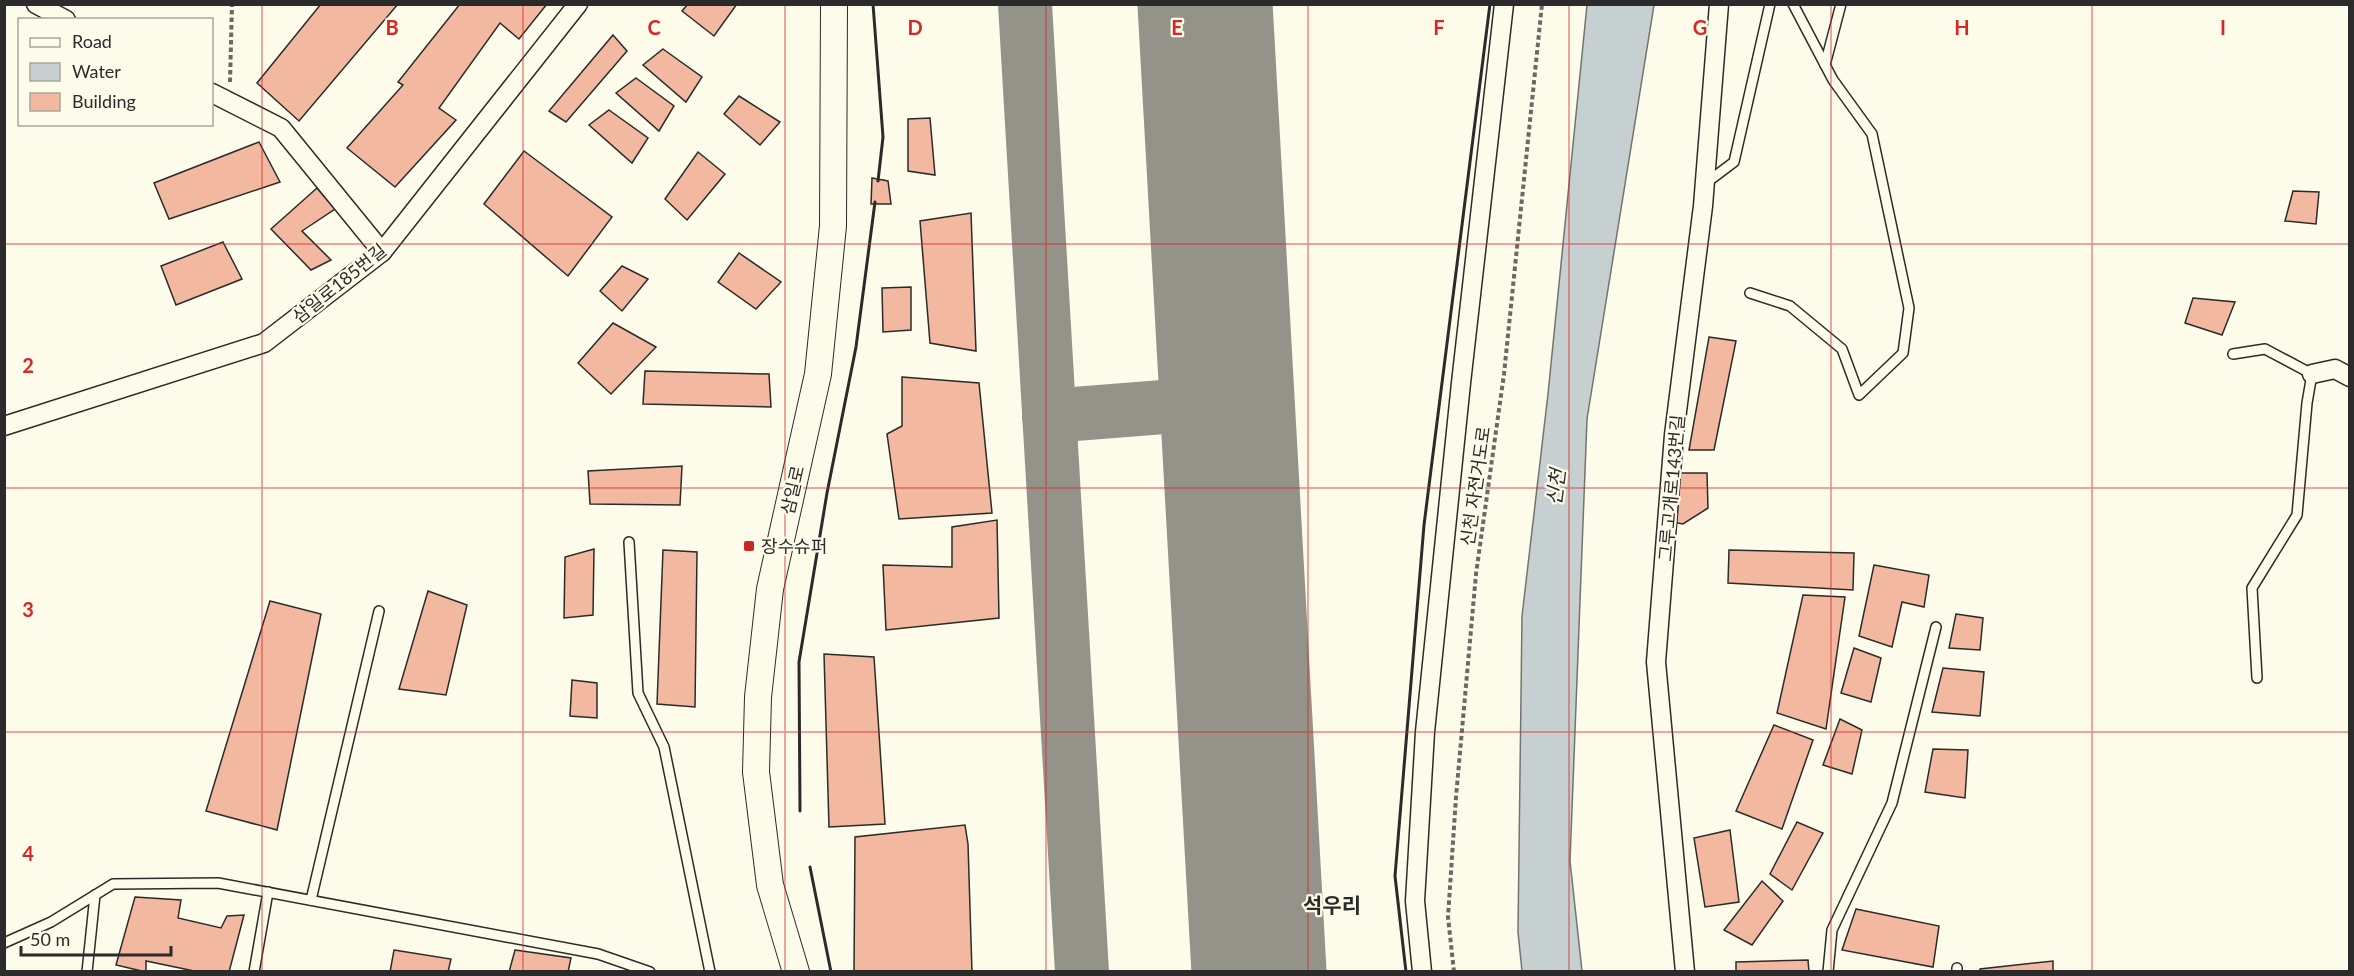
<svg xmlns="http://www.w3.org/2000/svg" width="2354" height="976" viewBox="0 0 2354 976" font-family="Lato,'Noto Sans KR',sans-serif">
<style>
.water{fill:#c7d0d0;stroke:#74746e;stroke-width:1.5}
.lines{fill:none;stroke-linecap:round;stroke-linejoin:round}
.taxiway{stroke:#94938a;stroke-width:54}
.runway{stroke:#94938a;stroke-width:135}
.building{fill:#f2b8a0;stroke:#2b2b2b;stroke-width:1.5}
.service-casing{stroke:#2b2b2b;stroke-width:12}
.minor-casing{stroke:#2b2b2b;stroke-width:21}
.secondary-casing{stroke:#2b2b2b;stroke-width:28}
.path{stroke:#6a6964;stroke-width:4;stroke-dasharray:4.5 3;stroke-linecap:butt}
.service{stroke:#fdfbea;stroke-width:9}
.minor{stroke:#fdfbea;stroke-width:18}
.secondary{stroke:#fdfbea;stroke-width:26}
.wall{stroke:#2b2b2b;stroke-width:3}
.grid{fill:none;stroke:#d62828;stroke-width:1.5;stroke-opacity:0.55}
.poi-dot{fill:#c62828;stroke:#fdfbea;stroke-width:2}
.labels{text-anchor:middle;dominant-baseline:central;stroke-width:4.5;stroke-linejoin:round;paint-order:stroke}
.street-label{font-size:18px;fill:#2b2b2b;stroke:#fdfbea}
.poi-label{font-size:18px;fill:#2b2b2b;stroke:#fdfbea;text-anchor:start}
.water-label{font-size:20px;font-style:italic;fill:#2b2b2b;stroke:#fdfbea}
.quarter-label{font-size:21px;font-weight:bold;fill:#2b2b2b;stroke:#fdfbea}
.grid-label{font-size:20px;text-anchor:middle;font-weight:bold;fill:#d62828;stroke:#fdfbea;stroke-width:4.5;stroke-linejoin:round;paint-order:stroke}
</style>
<rect width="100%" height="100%" fill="#fdfbea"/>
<!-- water -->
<path class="water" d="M 1587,5 L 1654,5 L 1587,419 L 1570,861 L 1582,971 L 1522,971 L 1518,932 L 1522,616 L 1548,394 Z"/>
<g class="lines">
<!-- taxiway -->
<g class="taxiway">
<path d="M 1025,4 L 1082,972"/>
<path d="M 1049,416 L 1227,402"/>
</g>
<!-- runway -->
<path class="runway" d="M 1205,4 L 1259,972"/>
</g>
<!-- building -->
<g class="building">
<path d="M 321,4 L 398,4 L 299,121 L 257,83 Z"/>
<path d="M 460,4 L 547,4 L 519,39 L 500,23 L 439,108 L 456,120 L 395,187 L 347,148 L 403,85 L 398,82 Z"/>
<path d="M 688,4 L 737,4 L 714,36 L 682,11 Z"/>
<path d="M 613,35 L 627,51 L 566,122 L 549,111 Z"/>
<path d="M 663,49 L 702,77 L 686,102 L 643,65 Z"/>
<path d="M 636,78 L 674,106 L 659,131 L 616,93 Z"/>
<path d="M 739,96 L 780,122 L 760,145 L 724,114 Z"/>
<path d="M 609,110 L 648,138 L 632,163 L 589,125 Z"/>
<path d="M 930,118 L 935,175 L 908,171 L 908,119 Z"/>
<path d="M 259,142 L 280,182 L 169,219 L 154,183 Z"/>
<path d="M 524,151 L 612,217 L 568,276 L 484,204 Z"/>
<path d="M 698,152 L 725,174 L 687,220 L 665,199 Z"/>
<path d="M 872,178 L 888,181 L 891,204 L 871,204 Z"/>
<path d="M 317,188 L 335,209 L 302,231 L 331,260 L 311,270 L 271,229 Z"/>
<path d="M 2293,191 L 2319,192 L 2316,224 L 2285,221 Z"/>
<path d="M 971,213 L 976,351 L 930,343 L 920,221 Z"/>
<path d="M 223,242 L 242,279 L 176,305 L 161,266 Z"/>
<path d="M 739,253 L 781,282 L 756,309 L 718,282 Z"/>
<path d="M 622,266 L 648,279 L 622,311 L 600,291 Z"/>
<path d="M 911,287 L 911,330 L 883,332 L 882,288 Z"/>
<path d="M 2193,298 L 2235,302 L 2222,335 L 2185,323 Z"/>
<path d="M 613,323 L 656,347 L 611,394 L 578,363 Z"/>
<path d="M 1709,337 L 1736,341 L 1714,450 L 1689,450 Z"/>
<path d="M 645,371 L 769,374 L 771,407 L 643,404 Z"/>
<path d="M 902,377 L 979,383 L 992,513 L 899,519 L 887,434 L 902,426 Z"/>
<path d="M 682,466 L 680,505 L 590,504 L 588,471 Z"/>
<path d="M 1676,473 L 1707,473 L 1708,508 L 1683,524 L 1672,522 Z"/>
<path d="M 997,520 L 999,618 L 886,630 L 883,565 L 952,567 L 952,527 Z"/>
<path d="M 594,549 L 593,615 L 564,618 L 565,557 Z"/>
<path d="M 663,550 L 697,552 L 695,707 L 657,704 Z"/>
<path d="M 1729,550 L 1854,553 L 1853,590 L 1728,583 Z"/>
<path d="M 1874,565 L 1929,575 L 1924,607 L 1902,602 L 1892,647 L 1859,636 Z"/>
<path d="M 428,591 L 467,605 L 446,695 L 399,689 Z"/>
<path d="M 1803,595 L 1845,597 L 1826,729 L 1777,713 Z"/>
<path d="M 270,601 L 321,614 L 277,830 L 206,811 Z"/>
<path d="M 1956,614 L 1983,618 L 1980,650 L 1949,648 Z"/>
<path d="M 1854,648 L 1881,658 L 1871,702 L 1841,693 Z"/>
<path d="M 824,654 L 874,657 L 885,824 L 829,827 Z"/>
<path d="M 1943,668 L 1984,672 L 1980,716 L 1932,712 Z"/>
<path d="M 572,680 L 597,683 L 597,718 L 570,716 Z"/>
<path d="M 1840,719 L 1862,730 L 1852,774 L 1823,765 Z"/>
<path d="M 1774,725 L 1813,740 L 1782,829 L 1736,811 Z"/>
<path d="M 1933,749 L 1968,750 L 1965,798 L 1925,792 Z"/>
<path d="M 1797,822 L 1823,833 L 1792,890 L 1770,874 Z"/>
<path d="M 965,825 L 968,844 L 972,972 L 854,972 L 855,837 Z"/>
<path d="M 1730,830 L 1739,902 L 1705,907 L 1694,838 Z"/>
<path d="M 1762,881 L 1783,901 L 1752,945 L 1724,930 Z"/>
<path d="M 135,897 L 181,900 L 178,918 L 221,928 L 227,916 L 244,915 L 229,972 L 199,972 L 146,961 L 146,972 L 116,965 Z"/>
<path d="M 1856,909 L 1939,926 L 1933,967 L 1842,950 Z"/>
<path d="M 394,950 L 451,959 L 448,972 L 390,972 Z"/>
<path d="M 515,950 L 571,958 L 568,972 L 509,972 Z"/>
<path d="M 1808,960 L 1809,972 L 1736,972 L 1736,962 Z"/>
<path d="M 2053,961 L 2053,972 L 1980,972 L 1980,969 Z"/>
</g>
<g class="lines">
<defs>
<g id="service">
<path d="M 1825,65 L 1841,4"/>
<path d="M 1706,183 L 1734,162 L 1770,4"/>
<path d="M 1750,293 L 1790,306 L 1842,349 L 1859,395 L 1903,353 L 1909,308 L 1872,134 L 1833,80 L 1793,4"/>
<path d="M 2233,354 L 2265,349 L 2312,374 L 2307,403 L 2297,515 L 2252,588 L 2257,678"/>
<path d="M 629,542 L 638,693 L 664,747 L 710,972"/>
<path d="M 311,900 L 379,611"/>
<path d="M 4,943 L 51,922 L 113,884 L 218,883 L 598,954 L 650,972"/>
<path d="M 1957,968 L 1957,972"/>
<path d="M 87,972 L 95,895"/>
<path d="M 254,972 L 268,892"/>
<path d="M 1828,972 L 1832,930 L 1892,803 L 1936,627"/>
</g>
<g id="minor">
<path d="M 36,4 L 66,20"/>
<path d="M 212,93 L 281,128 L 382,252"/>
<path d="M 2312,374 L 2335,369 L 2350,377"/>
<path d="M 4,426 L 264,343 L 382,252 L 578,4"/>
<path d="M 1422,972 L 1415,901 L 1425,732 L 1461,383 L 1504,4"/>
<path d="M 1685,972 L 1656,662 L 1674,435 L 1703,206 L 1719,4"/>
</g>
<path id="secondary" d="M 796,972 L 770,885 L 756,772 L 758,697 L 770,589 L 818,374 L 833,226 L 834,4"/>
</defs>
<!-- service casing -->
<use href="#service" class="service-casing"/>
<!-- minor casing -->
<use href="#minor" class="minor-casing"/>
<!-- secondary casing -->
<use href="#secondary" class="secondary-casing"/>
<!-- path -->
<g class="path">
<path d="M 230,82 L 232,4"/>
<path d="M 1454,972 L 1448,917 L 1456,797 L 1476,574 L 1504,374 L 1542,4"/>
</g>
<!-- service -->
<use href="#service" class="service"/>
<!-- minor -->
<use href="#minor" class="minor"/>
<!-- secondary -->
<use href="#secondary" class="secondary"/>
<!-- wall -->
<g class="wall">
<path d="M 873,4 L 883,137 L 878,181"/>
<path d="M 800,811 L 799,662 L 827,493 L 856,347 L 875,202"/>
<path d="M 810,867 L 831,972"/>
<path d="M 1406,972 L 1395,876 L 1424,525 L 1490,4"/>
</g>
</g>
<!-- grid -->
<path class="grid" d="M 262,4 L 262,972M 523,4 L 523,972M 785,4 L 785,972M 1046,4 L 1046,972M 1308,4 L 1308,972M 1569,4 L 1569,972M 1831,4 L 1831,972M 2092,4 L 2092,972M 4,244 L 2350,244M 4,488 L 2350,488M 4,732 L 2350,732"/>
<!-- markers -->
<rect class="poi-dot" x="743" y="540" width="12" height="12" rx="3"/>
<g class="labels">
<!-- street labels -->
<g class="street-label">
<text transform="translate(339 283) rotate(-39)">삼일로185번길</text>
<text transform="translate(1475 486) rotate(-82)">신천 자전거도로</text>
<text transform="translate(1671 488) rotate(-85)">그루고개로143번길</text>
<text transform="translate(792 490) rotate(-77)">삼일로</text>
</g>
<!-- poi labels -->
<g class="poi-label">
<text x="761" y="546">장수슈퍼</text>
</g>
<!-- water labels -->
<g class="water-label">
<text transform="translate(1555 487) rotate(-83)">신천</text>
</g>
<!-- quarter labels -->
<g class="quarter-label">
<text x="1332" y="904">석우리</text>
</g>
</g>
<g class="grid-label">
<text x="392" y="35">B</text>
<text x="654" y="35">C</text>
<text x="915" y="35">D</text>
<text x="1177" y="35">E</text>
<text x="1439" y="35">F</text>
<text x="1700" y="35">G</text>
<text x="1962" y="35">H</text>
<text x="2223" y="35">I</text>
<text x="28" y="373">2</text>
<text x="28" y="617">3</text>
<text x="28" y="861">4</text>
</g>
<!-- border -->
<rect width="2354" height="976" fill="none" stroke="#2b2b2b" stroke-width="12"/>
<!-- legend -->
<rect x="18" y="18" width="195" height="108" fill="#fdfbea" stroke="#a9a89e" stroke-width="1.5"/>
<rect x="30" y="38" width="30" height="9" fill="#fdfbea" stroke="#a9a89e" stroke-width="1.5"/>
<text x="72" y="48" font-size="18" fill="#2b2b2b">Road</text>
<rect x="30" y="63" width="30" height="18" fill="#c7d0d0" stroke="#a9a89e" stroke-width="1.5"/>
<text x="72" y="78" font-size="18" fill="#2b2b2b">Water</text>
<rect x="30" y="93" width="30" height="18" fill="#f2b8a0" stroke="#a9a89e" stroke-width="1.5"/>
<text x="72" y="108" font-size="18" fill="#2b2b2b">Building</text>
<!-- scale -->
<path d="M21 946v9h150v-9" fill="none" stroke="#2b2b2b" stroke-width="3"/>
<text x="30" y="946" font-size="18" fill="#2b2b2b" stroke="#fdfbea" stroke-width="4.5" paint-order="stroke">50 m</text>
</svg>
